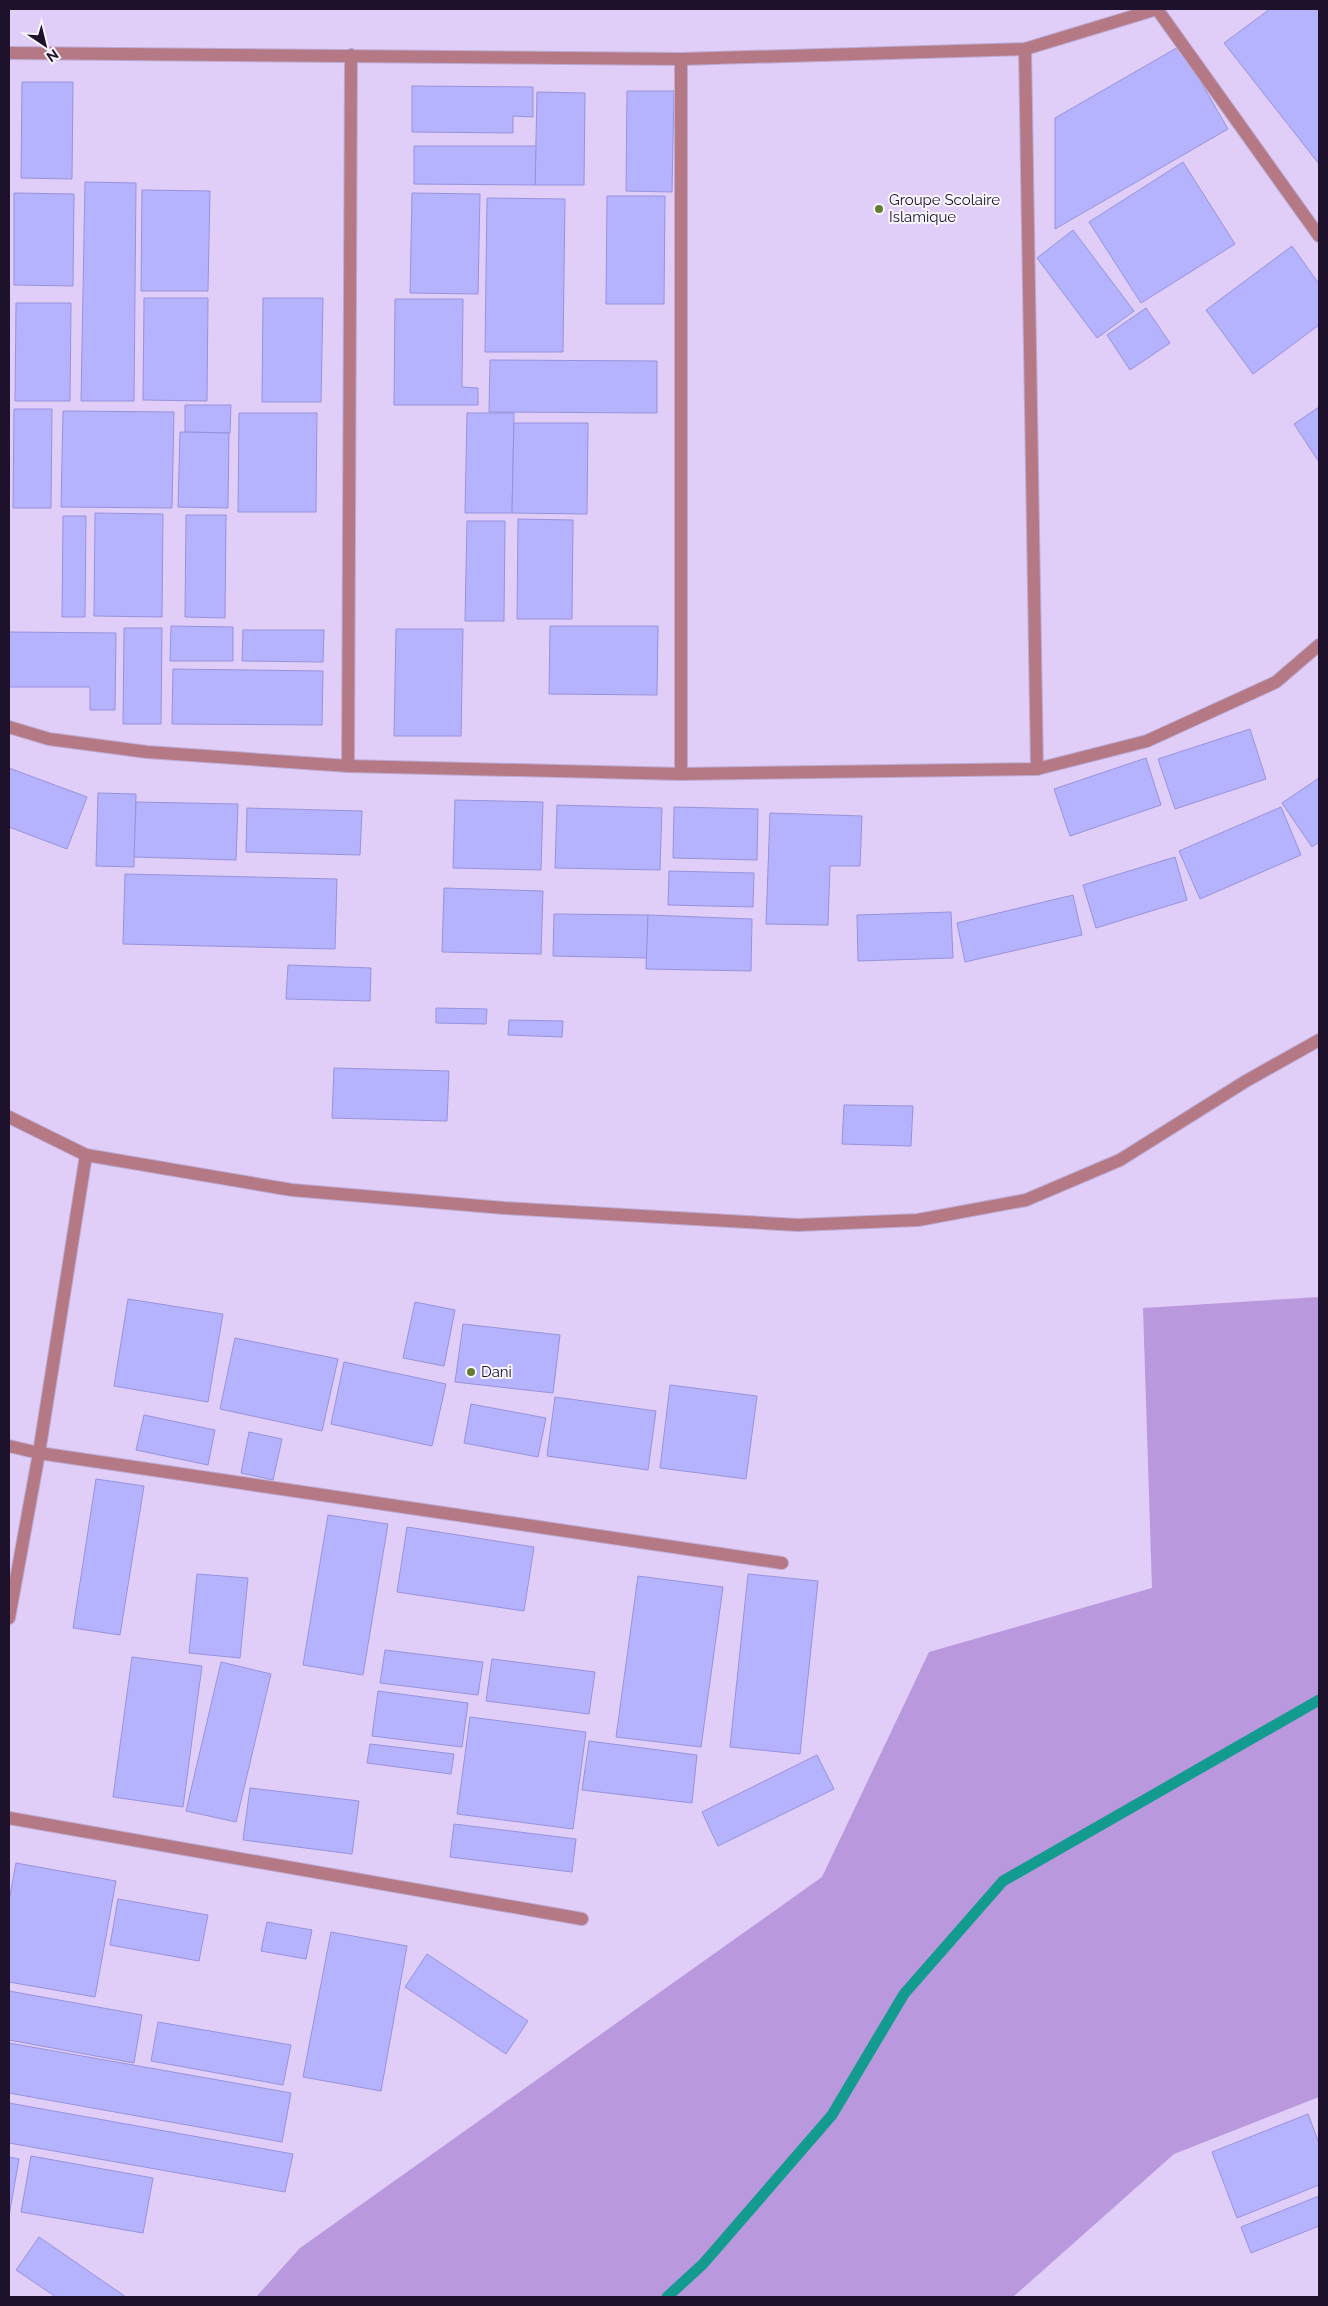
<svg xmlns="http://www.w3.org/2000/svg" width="1328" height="2306" viewBox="0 0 1328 2306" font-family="Raleway,sans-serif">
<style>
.green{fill:#b998de}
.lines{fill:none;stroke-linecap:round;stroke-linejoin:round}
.stream{stroke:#139b90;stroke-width:11}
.building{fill:#b6b3fe;stroke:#9793db}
.minor-casing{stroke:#bdabd3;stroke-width:14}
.minor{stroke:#b47985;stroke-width:12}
.poi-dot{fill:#637d30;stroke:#f9f6fd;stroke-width:2}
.labels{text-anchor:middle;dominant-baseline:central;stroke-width:4;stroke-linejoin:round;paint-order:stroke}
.poi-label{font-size:15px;fill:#1e112b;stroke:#f9f6fd;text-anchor:start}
</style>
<rect width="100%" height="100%" fill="#e0cdf8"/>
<!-- green -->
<path class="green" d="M 1319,1297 L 1319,2097 L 1174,2154 L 1013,2297 L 256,2297 L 300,2248 L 822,1877 L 929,1652 L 1152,1588 L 1143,1308 Z"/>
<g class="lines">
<!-- stream -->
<path class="stream" d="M 667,2297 L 703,2264 L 832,2115 L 904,1994 L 1003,1881 L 1319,1700"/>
</g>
<!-- building -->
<g class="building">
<path d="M 1270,9 L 1319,9 L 1319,164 L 1224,43 Z"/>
<path d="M 1180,46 L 1228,129 L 1055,229 L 1055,118 Z"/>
<path d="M 22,82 L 73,82 L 72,179 L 21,178 Z"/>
<path d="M 412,86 L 533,87 L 533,117 L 513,116 L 513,133 L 412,132 Z"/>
<path d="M 627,91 L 674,91 L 672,192 L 626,191 Z"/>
<path d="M 537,92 L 585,93 L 584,185 L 535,185 Z"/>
<path d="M 414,146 L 536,146 L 535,185 L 414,184 Z"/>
<path d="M 1183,162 L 1235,244 L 1141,303 L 1089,222 Z"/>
<path d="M 85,182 L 136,183 L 134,401 L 81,401 Z"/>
<path d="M 142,190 L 210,191 L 208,291 L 141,291 Z"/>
<path d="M 14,193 L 74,194 L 73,286 L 14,285 Z"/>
<path d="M 412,193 L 480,194 L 478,294 L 410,293 Z"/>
<path d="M 607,196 L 665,196 L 664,304 L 606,304 Z"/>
<path d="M 487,198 L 565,199 L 563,352 L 485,352 Z"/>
<path d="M 1073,230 L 1134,311 L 1097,338 L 1037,258 Z"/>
<path d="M 1292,246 L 1319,284 L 1319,325 L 1253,374 L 1206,310 Z"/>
<path d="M 144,298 L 208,298 L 207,401 L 143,400 Z"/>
<path d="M 263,298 L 323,298 L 321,402 L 262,402 Z"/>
<path d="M 395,299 L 463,299 L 462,387 L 478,388 L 478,405 L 394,405 Z"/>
<path d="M 16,303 L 71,303 L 70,401 L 15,401 Z"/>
<path d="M 1146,308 L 1170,343 L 1130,370 L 1107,335 Z"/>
<path d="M 490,360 L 657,361 L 657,413 L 489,412 Z"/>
<path d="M 185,405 L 231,405 L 230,433 L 185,432 Z"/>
<path d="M 1319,407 L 1319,462 L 1294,424 Z"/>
<path d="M 14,409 L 52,409 L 51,508 L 13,508 Z"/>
<path d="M 63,411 L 174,412 L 172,508 L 61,507 Z"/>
<path d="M 239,413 L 317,413 L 316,512 L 238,512 Z"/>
<path d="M 467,413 L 514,413 L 512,513 L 465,513 Z"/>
<path d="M 514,423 L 588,423 L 587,514 L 512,513 Z"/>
<path d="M 180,432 L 229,433 L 228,508 L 178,507 Z"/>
<path d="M 95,513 L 163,514 L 162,617 L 94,616 Z"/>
<path d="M 186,515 L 226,515 L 225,618 L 185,617 Z"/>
<path d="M 63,516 L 86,516 L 85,617 L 62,617 Z"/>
<path d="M 518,519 L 573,520 L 572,619 L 517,619 Z"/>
<path d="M 467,521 L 505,521 L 504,621 L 465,621 Z"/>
<path d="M 171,626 L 233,627 L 233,661 L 170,661 Z"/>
<path d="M 550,626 L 658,626 L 657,695 L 549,694 Z"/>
<path d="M 124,628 L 162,628 L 161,724 L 123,724 Z"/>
<path d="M 396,629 L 463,629 L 461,736 L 394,736 Z"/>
<path d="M 243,630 L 324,630 L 323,662 L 242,661 Z"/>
<path d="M 9,632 L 116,633 L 115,710 L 90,710 L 90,687 L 9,687 Z"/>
<path d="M 173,669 L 323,671 L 322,725 L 172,724 Z"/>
<path d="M 1250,729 L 1266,779 L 1175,809 L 1158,759 Z"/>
<path d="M 1146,758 L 1161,805 L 1070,836 L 1054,789 Z"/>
<path d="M 9,768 L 87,797 L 67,849 L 9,827 Z"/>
<path d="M 1319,778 L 1319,842 L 1312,847 L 1282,803 Z"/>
<path d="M 98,793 L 136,794 L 134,867 L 96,866 Z"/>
<path d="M 455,800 L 543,802 L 541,870 L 453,868 Z"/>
<path d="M 136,802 L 238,804 L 236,860 L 134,857 Z"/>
<path d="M 557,805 L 662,808 L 660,870 L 555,868 Z"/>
<path d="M 674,807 L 758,809 L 757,860 L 673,858 Z"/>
<path d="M 1281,807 L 1301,855 L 1200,899 L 1179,851 Z"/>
<path d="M 247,808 L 362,811 L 360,855 L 246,852 Z"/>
<path d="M 770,813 L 862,816 L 860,866 L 830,866 L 828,925 L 766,924 Z"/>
<path d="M 1175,857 L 1187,900 L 1096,928 L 1083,885 Z"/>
<path d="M 669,871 L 754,873 L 753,907 L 668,905 Z"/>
<path d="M 125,874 L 337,879 L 335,949 L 123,944 Z"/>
<path d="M 444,888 L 543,891 L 541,954 L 442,952 Z"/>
<path d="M 1073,895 L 1082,935 L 965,962 L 957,923 Z"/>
<path d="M 951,912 L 953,958 L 858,961 L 857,915 Z"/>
<path d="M 554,914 L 648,915 L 647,958 L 553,956 Z"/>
<path d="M 648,915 L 752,919 L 751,971 L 646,969 Z"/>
<path d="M 288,965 L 371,968 L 370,1001 L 286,999 Z"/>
<path d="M 436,1008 L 487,1009 L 486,1024 L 436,1023 Z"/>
<path d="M 509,1020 L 563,1021 L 562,1037 L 508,1035 Z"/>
<path d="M 334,1068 L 449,1071 L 447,1121 L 332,1118 Z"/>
<path d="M 844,1105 L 913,1106 L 911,1146 L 842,1144 Z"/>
<path d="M 128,1299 L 223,1314 L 208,1402 L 114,1386 Z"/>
<path d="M 415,1302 L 455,1310 L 444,1366 L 403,1358 Z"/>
<path d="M 463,1324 L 560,1335 L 553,1393 L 455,1382 Z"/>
<path d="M 235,1338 L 338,1359 L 322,1431 L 220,1409 Z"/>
<path d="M 344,1362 L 446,1384 L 432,1446 L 331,1424 Z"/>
<path d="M 670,1385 L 757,1396 L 746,1479 L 660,1468 Z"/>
<path d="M 555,1397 L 656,1411 L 648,1470 L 547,1456 Z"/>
<path d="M 471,1404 L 546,1418 L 538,1457 L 464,1443 Z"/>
<path d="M 144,1415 L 215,1430 L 208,1465 L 136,1450 Z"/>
<path d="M 249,1432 L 282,1439 L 273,1480 L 241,1473 Z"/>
<path d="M 96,1479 L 144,1486 L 120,1635 L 73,1628 Z"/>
<path d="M 328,1515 L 388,1524 L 363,1675 L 303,1665 Z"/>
<path d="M 407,1527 L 534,1547 L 524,1611 L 397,1592 Z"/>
<path d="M 197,1574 L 248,1578 L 240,1658 L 189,1653 Z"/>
<path d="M 748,1574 L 818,1581 L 800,1754 L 730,1747 Z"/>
<path d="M 638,1576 L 723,1587 L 701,1747 L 616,1737 Z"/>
<path d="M 385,1650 L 483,1662 L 478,1695 L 380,1683 Z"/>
<path d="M 132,1657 L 202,1666 L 183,1807 L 113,1797 Z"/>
<path d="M 492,1659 L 595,1672 L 589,1714 L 486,1701 Z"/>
<path d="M 221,1662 L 271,1674 L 236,1822 L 186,1811 Z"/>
<path d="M 378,1691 L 468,1703 L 462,1747 L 372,1736 Z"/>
<path d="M 470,1717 L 586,1732 L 573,1829 L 457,1814 Z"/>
<path d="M 589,1741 L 697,1755 L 692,1803 L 582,1790 Z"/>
<path d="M 370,1744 L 454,1754 L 451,1774 L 367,1763 Z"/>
<path d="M 817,1755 L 834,1789 L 718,1846 L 702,1812 Z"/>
<path d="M 250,1788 L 359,1801 L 352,1854 L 243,1840 Z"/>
<path d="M 454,1824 L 576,1839 L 572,1872 L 450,1857 Z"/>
<path d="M 16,1863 L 116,1881 L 95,1997 L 9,1982 L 9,1901 Z"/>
<path d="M 118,1899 L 208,1915 L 199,1961 L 110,1945 Z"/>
<path d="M 267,1922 L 312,1930 L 306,1959 L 261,1951 Z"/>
<path d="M 331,1932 L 407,1946 L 381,2091 L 303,2077 Z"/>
<path d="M 427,1954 L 528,2021 L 506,2054 L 405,1987 Z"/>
<path d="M 9,1991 L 142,2015 L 134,2063 L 9,2040 Z"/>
<path d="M 158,2022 L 291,2045 L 283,2085 L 151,2061 Z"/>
<path d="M 9,2043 L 291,2093 L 282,2142 L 9,2093 Z"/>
<path d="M 9,2103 L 293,2154 L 285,2192 L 9,2143 Z"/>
<path d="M 1308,2114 L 1319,2143 L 1319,2185 L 1237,2218 L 1212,2152 Z"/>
<path d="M 31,2156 L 153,2178 L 143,2233 L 21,2212 Z"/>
<path d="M 9,2157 L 19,2159 L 9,2216 Z"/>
<path d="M 1319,2196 L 1319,2226 L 1251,2253 L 1241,2227 Z"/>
<path d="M 39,2237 L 126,2297 L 56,2297 L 16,2270 Z"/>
</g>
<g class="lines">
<defs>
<g id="minor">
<path d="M 1157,9 L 1319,236"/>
<path d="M 1025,49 L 1037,769"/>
<path d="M 9,53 L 681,59 L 1025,49 L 1157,9"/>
<path d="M 9,727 L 49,739 L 147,752 L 348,766 L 681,774 L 1037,769 L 1147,741 L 1276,682 L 1319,645"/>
<path d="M 348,766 L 351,55"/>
<path d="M 681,774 L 681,59"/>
<path d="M 9,1117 L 86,1155 L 292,1190 L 504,1208 L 798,1225 L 918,1220 L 1026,1200 L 1120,1160 L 1246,1081 L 1319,1040"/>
<path d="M 9,1446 L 39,1453 L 782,1563"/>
<path d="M 9,1618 L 39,1453 L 86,1155"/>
<path d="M 9,1818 L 582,1919"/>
</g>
</defs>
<!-- minor casing -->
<use href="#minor" class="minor-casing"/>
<!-- minor -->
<use href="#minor" class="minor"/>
</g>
<!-- markers -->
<g class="poi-dot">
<circle cx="879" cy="209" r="5"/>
<circle cx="471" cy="1372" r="5"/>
</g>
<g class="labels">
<!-- poi labels -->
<g class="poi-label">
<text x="889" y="200">Groupe Scolaire<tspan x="889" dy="17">Islamique</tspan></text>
<text x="481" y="1372">Dani</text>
</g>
</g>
<!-- border -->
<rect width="1328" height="2306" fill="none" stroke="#1e112b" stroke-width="20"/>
<!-- north arrow -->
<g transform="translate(45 45) rotate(145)" stroke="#f9f6fd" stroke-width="4" paint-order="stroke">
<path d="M0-4L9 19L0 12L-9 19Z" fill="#1e112b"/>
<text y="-8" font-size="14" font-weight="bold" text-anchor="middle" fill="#1e112b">N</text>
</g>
</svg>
